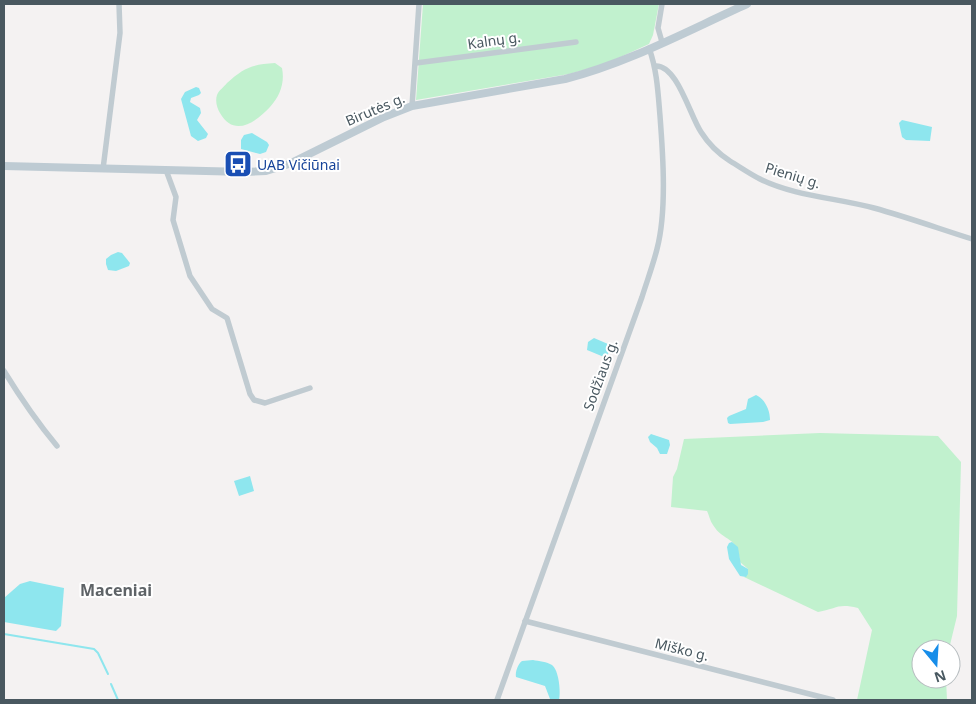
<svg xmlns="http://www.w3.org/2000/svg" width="976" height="704" viewBox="0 0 976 704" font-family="'Noto Sans',sans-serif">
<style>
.green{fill:#c1f1ce}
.water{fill:#8ee6ee}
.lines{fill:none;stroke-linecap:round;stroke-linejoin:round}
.stream{stroke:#8ee6ee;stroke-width:2}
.minor{stroke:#c0cbd1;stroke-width:5.5}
.secondary{stroke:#becbd3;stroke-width:8}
.labels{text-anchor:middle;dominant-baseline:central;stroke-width:4;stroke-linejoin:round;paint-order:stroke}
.street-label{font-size:14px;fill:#495860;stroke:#fff}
.transit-label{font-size:14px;fill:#164399;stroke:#fff;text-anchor:start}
.quarter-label{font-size:16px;font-weight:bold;fill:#5e6367;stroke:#fff}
</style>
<rect width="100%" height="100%" fill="#f4f2f2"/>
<!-- green -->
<g class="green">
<path d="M 423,4 L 659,4 L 653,35 L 649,44 L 605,64 L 569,74 L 416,100 Z"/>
<path d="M 275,63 L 282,68 C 285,83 280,96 270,107 C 256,122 234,138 220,113 C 217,108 215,101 217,95 C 219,90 224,87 227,83 C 243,68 253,64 275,63 Z"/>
<path d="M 820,433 L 938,436 L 961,462 L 957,616 L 949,649 L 921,649 L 921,679 L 946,679 L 947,700 L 857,700 L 872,630 L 858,608 C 837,603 837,609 818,612 L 744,577 L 746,576 L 748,569 L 740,562 C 738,535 724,543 713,525 C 710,521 709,515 707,511 L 671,507 L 673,477 L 677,469 L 684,439 Z"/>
</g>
<!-- water -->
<g class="water">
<path d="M 196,87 L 199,88 L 201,93 L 199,95 L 191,98 L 190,102 L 200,108 L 201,113 L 197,120 L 208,134 L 206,138 L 198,141 L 191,136 L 181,99 L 185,92 Z"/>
<path d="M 902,120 L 932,127 L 930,141 L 906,140 L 902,137 L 899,123 Z"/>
<path d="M 252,133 L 267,142 L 269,145 L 266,152 L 260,154 L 241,149 L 241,140 L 244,135 Z"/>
<path d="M 118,252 L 122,253 L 130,263 L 129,266 L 116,271 L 108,270 L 106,264 L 106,259 L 111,255 Z"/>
<path d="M 594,338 L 608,344 L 610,348 L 608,354 L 604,357 L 587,350 L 588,342 Z"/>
<path d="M 756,395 C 765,399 770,410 770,420 L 763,422 L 730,424 L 728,423 L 727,418 L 729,416 L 746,409 L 748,399 Z"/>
<path d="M 651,434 L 669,440 L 670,445 L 667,454 L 660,454 L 657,448 L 650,442 L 648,437 Z"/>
<path d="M 250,476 L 254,491 L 239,496 L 234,481 Z"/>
<path d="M 732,542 L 738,547 L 741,565 L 748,569 L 748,574 L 746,577 L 740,576 L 729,559 L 727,547 L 729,543 Z"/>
<path d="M 30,581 L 64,588 L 61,626 L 56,631 L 4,622 L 4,598 L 20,584 Z"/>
<path d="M 533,660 C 539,661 547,662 552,665 C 559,670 561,693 559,700 L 550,699 L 545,686 L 516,677 C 515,672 518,664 522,661 Z"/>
</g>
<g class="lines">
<!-- stream -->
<g class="stream">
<path d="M 4,634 L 94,649 L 98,653 L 108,674"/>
<path d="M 111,684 L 118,700"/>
</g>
<!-- minor -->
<g class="minor">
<path d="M 662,42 L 658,28 L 662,4"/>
<path d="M 416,63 L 576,42"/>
<path d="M 655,66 C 677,64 690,116 701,132 C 708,143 719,154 730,161 C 740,167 750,174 760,179 C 794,196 837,198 874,208 C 907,217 940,229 972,239"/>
<path d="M 412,106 L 419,4"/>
<path d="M 103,169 L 120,33 L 119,4"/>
<path d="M 166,170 L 176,197 L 173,220 L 190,276 L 212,309 L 227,318 L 250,394 L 254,400 L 265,403 L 310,388"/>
<path d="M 4,371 C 20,397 37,422 57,446"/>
<path d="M 525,621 L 833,700"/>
<path d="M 497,700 L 642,297 C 647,281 653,265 657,249 C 667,211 663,155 660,116 C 658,92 657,70 649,48"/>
</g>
<!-- secondary -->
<path class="secondary" d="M 4,166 L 246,172 L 266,171 L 289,164 L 384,117 L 412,106 L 565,79 C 628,63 687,31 747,4"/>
</g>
<!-- icons -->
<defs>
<symbol id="bus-square" viewBox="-11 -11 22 22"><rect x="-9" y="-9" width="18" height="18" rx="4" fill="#1a4fb4" stroke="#fff"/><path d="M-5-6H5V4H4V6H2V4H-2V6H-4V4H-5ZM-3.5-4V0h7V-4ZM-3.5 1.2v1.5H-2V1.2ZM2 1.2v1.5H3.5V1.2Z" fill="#fff"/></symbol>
</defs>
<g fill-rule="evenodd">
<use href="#bus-square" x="222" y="148" width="32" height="32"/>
</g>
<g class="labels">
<!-- street labels -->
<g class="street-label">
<text transform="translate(494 40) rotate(-8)">Kalnų g.</text>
<text transform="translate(375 109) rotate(-23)">Birutės g.</text>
<text transform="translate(793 175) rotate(17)">Pienių g.</text>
<text transform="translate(600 375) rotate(-70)">Sodžiaus g.</text>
<text transform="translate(682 649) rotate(14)">Miško g.</text>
</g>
<!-- transit labels -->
<g class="transit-label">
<text x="257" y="164">UAB Vičiūnai</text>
</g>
<!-- quarter labels -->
<g class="quarter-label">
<text x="116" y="590">Maceniai</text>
</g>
</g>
<!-- border -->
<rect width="976" height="704" fill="none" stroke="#495860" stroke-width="10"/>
<!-- north arrow -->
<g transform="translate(936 664) rotate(162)"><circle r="24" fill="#ffffff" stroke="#b6bcbf"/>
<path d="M0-4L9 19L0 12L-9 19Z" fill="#178de9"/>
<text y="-8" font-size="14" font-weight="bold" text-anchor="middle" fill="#495860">N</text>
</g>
</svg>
